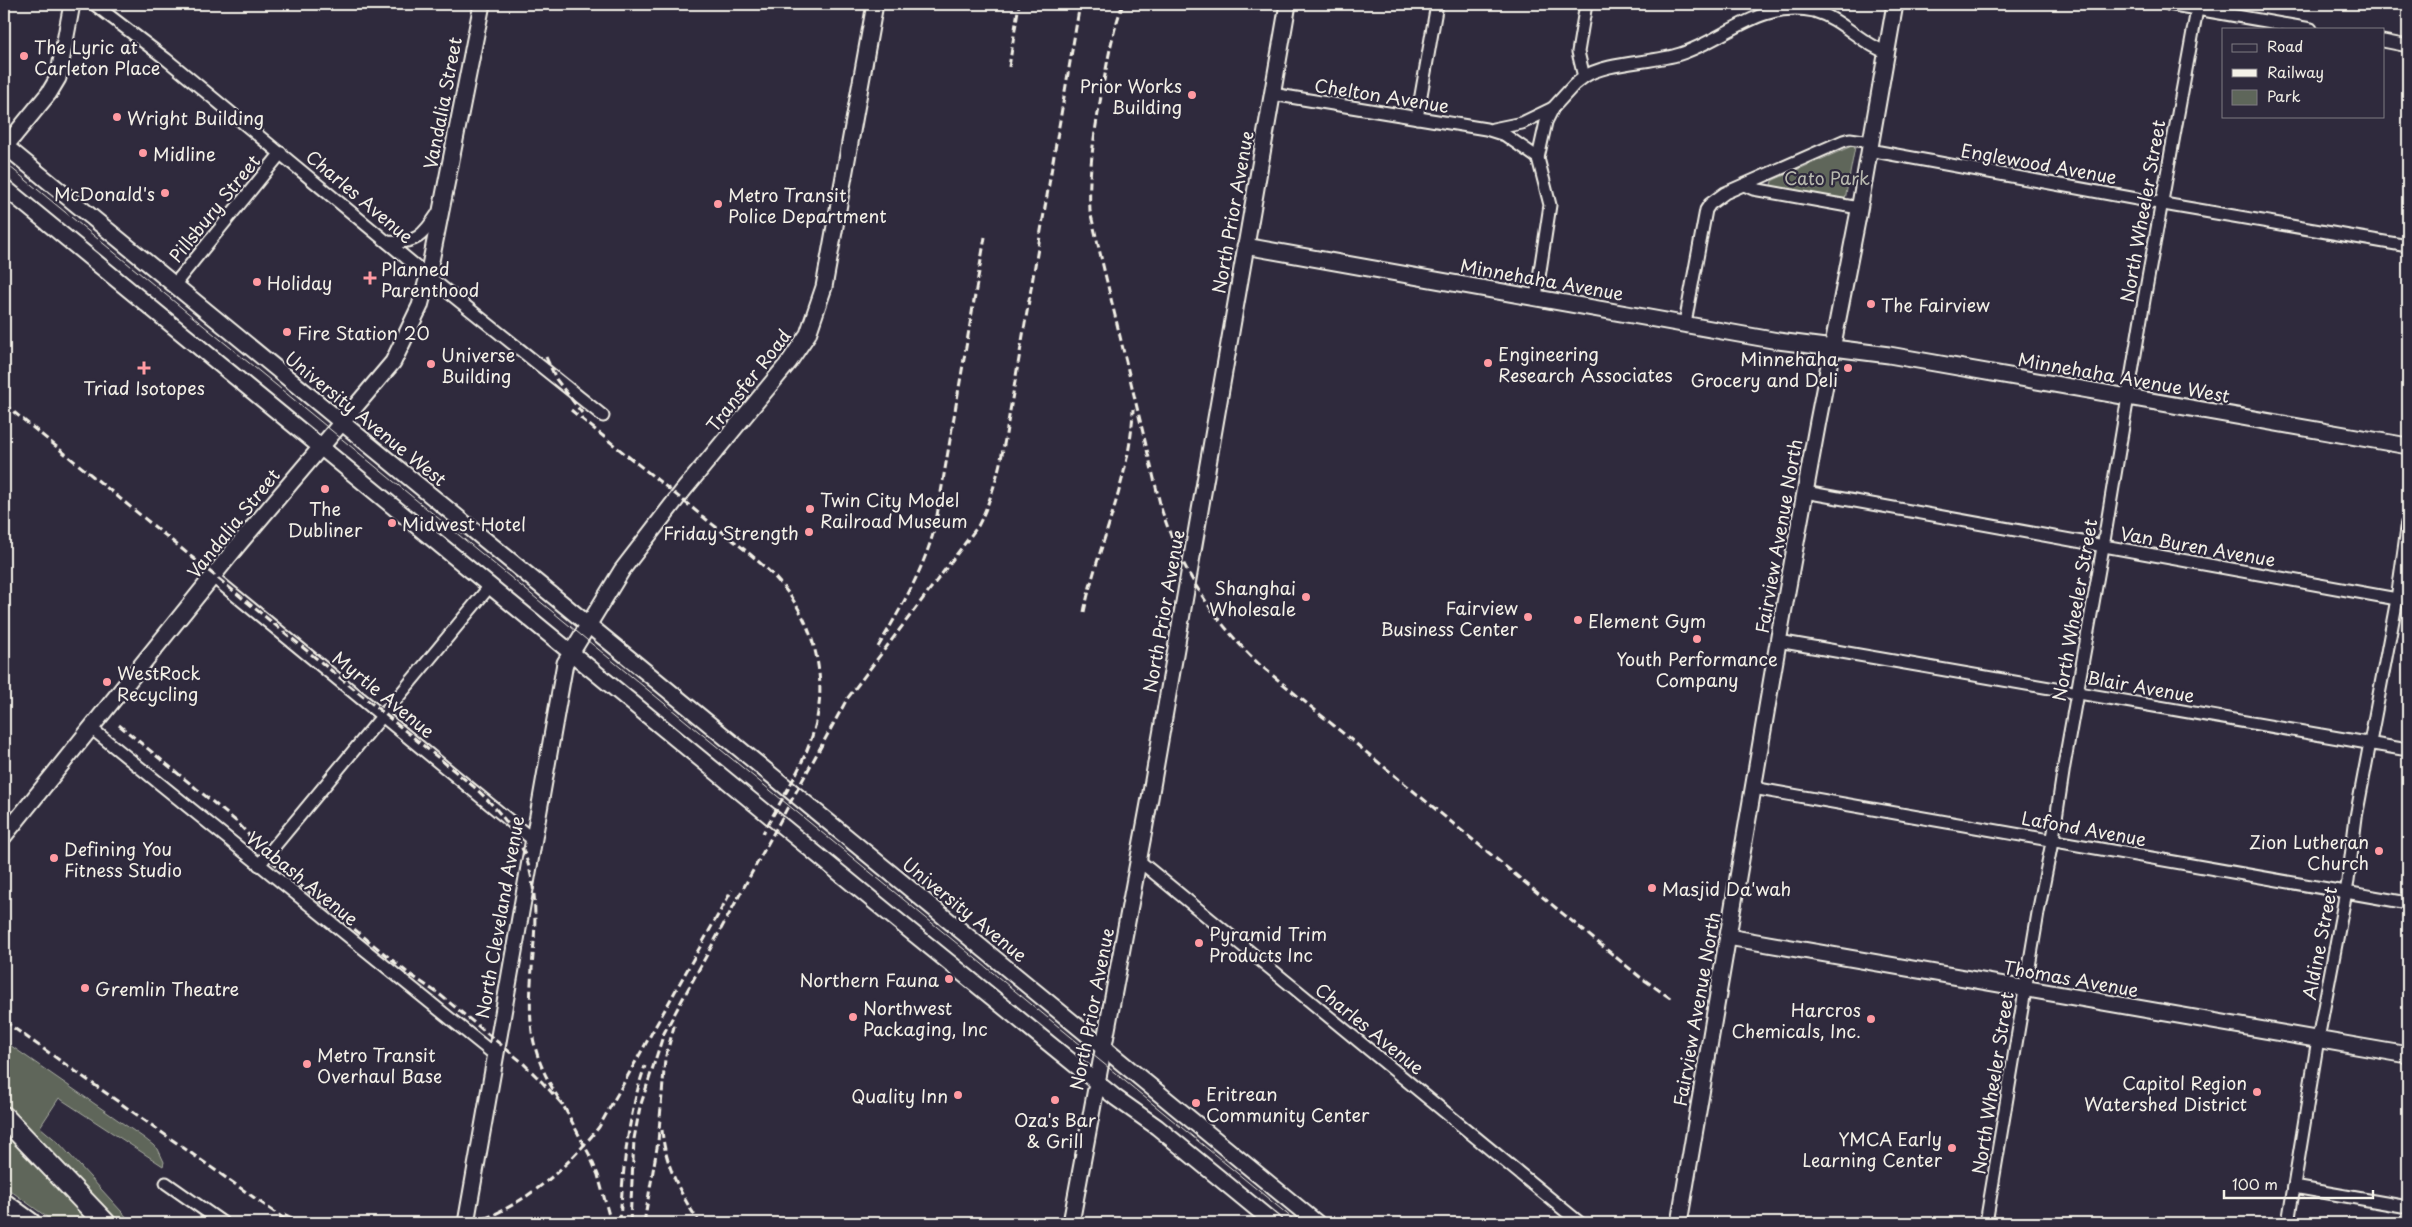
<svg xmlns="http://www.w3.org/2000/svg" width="2412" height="1227" viewBox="0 0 2412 1227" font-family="'Playpen Sans',sans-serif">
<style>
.green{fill:#5e665a;stroke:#a9aca1}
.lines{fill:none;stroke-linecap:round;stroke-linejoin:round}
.street-casing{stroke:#f4f1e8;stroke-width:15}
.secondary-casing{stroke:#f4f1e8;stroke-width:19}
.highway-casing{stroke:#f4f1e8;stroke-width:24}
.street{stroke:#2f2a3d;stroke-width:11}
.secondary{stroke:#2f2a3d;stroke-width:15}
.highway{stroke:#2f2a3d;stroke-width:20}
.tram{stroke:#f4f1e8;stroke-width:1}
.rail{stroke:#f4f1e8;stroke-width:3;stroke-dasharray:8 4;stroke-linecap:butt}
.poi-dot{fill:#ff9aa2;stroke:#2f2a3d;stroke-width:2}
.labels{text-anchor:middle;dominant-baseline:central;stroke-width:4.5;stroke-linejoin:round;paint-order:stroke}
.poi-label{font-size:18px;fill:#f4f1e8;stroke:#2f2a3d;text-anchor:start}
.street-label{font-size:18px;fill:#f4f1e8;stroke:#2f2a3d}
.park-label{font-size:18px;fill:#b8b9af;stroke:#2f2a3d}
</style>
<rect width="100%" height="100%" fill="#2f2a3d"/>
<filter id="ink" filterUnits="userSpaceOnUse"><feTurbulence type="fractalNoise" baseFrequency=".02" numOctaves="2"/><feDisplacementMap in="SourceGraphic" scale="10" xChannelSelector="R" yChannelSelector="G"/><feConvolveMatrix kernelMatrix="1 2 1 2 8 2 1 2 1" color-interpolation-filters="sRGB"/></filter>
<g filter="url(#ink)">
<!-- green -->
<g class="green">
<path d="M 1852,146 L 1855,147 L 1845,200 L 1774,187 L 1771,185 L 1772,181 L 1776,179 Z"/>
<path d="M 4,1041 L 144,1138 L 158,1149 L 164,1162 L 163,1166 L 59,1098 L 40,1127 L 59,1143 L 132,1223 L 118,1223 L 4,1103 Z"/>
<path d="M 4,1131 L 92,1223 L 55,1223 L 4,1186 Z"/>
</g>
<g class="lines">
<defs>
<g id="street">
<path d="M 94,4 L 166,59 L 428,276 L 603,416"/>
<path d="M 2168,4 L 2311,29"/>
<path d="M 2383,41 L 2408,46"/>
<path d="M 1584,77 C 1605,62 1653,63 1680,54 C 1727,39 1759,0 1814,11 C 1842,19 1860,43 1886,52"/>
<path d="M 1272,94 L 1486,129 L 1505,135 L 1538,158"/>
<path d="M 1417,118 L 1437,4"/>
<path d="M 1493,129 L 1522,123 L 1553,108"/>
<path d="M 1869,150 L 2175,206 L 2408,246"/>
<path d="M 1744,185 L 1753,189 L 1859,208"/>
<path d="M 387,242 C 416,244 423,236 438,213"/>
<path d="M 174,285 L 281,153"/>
<path d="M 1536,297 L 1550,205 L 1538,158 L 1546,122 L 1553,108 L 1574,85 L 1584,77 L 1578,52 L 1586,4"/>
<path d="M 1685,323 L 1706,210 L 1710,204 L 1725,193 L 1843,141 L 1850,139 L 1871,142"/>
<path d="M 1805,492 L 2408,601"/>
<path d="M 213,577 L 532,839"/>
<path d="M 1778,641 L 2408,750"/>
<path d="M 91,728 L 495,1055"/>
<path d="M 1753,788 L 2408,903"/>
<path d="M 1137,859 L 1580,1223"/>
<path d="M 259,865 L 490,586"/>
<path d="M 166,1183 L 223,1223"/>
<path d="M 2294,1187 L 2408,1207"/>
<path d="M 1986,1223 L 2038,913 L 2054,832 L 2064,766 L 2103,547 L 2144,300 L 2198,4"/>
<path d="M 2288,1223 L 2318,1039 L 2348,881 L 2356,817 L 2397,599 L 2408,521"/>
</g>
<g id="secondary">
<path d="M 4,145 L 1317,1223"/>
<path d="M 4,148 L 49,93 L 58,78 L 72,4"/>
<path d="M 4,187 L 887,912 L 1116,1098 L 1157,1127 L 1274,1223"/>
<path d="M 1245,246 L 1778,341 L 1889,355 L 2408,446"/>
<path d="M 4,836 L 238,545 L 393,362 L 420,306 L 428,276 L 482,4"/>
<path d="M 1728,937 L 2408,1055"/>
<path d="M 466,1223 L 565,663 L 622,570 L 682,492 L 789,362 L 808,334 L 824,287 L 875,4"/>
<path d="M 1071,1223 L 1150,798 L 1288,4"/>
<path d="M 1679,1223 L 1781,625 L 1818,421 L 1858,216 L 1895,4"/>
</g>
<g id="highway">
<path d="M 4,1117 L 105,1223"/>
<path d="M 4,1204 L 30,1223"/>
</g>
</defs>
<!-- street casing -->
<use href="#street" class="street-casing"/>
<!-- secondary casing -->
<use href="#secondary" class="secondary-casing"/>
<!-- highway casing -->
<use href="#highway" class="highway-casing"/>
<!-- street -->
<use href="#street" class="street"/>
<!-- secondary -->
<use href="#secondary" class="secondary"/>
<!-- highway -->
<use href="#highway" class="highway"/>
<!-- tram -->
<path class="tram" d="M 4,162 L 1298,1223"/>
<!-- rail -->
<g class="rail">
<path d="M 1123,4 C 1113,30 1108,58 1103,86 C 1095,128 1088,169 1090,211 L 1161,508 C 1181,570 1213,620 1260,665 L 1640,977 L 1673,1000"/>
<path d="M 1009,67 L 1019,4"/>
<path d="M 546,357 L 556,379 L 582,413"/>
<path d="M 4,404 L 473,786 C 493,804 510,823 522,848 C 549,907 524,971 532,1032 C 536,1059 548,1083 563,1105"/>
<path d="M 571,410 C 616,447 662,483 707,520 C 737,544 771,567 793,600 C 813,630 823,669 819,705 C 814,751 785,793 763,833"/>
<path d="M 1084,612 C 1098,544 1131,479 1133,409"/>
<path d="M 878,647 C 901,608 923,571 935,527 L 985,237"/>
<path d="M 119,725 L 237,822 L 277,866 L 408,973 L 439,994 L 522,1062 L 542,1082 L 563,1105 L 589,1154 L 598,1175 L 611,1223"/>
<path d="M 4,1021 L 290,1223"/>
<path d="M 662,1130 C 665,1165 681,1196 700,1223"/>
<path d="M 285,1215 L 306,1223"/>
<path d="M 473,1223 C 525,1205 566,1169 599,1127 L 732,890"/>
<path d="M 620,1223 C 623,1169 627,1118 645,1066"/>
<path d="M 630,1223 L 634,1139 L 640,1107 L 664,1033 L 847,699 L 978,526 C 993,497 1000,466 1006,434 L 1080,4"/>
<path d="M 644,1223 L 658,1142 L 665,1059 L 675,1023"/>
</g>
</g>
</g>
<!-- markers -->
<g class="poi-dot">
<circle cx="24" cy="56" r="5"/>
<circle cx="1192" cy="95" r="5"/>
<circle cx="117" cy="117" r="5"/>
<circle cx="143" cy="153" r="5"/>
<circle cx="165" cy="193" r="5"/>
<circle cx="718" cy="204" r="5"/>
<path d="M367.5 270.5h5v5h5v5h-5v5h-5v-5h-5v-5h5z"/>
<circle cx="257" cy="282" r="5"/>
<circle cx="1871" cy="304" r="5"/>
<circle cx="287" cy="332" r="5"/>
<circle cx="1488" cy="363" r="5"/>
<circle cx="431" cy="364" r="5"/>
<path d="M141.5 360.5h5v5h5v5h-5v5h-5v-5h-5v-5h5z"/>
<circle cx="1848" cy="368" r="5"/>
<circle cx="325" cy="489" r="5"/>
<circle cx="810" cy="509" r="5"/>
<circle cx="392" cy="523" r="5"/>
<circle cx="809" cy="532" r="5"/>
<circle cx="1306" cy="597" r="5"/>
<circle cx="1528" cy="617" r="5"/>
<circle cx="1578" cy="620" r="5"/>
<circle cx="1697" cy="639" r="5"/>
<circle cx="107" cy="682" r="5"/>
<circle cx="2379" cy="851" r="5"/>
<circle cx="54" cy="858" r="5"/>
<circle cx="1652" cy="888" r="5"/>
<circle cx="1199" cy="943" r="5"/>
<circle cx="949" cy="979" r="5"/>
<circle cx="85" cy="988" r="5"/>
<circle cx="853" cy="1017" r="5"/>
<circle cx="1871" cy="1019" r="5"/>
<circle cx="307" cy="1064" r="5"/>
<circle cx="2257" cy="1092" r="5"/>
<circle cx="958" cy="1095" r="5"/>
<circle cx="1055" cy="1100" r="5"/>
<circle cx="1196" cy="1103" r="5"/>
<circle cx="1952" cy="1148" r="5"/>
</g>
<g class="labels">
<!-- poi labels -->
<g class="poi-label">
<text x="34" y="46">The Lyric at<tspan x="34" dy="21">Carleton Place</tspan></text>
<text x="1182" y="85" text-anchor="end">Prior Works<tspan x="1182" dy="21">Building</tspan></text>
<text x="127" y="117">Wright Building</text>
<text x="153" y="153">Midline</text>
<text x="155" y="193" text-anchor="end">McDonald's</text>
<text x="728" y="194">Metro Transit<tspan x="728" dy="21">Police Department</tspan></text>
<text x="381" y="268">Planned<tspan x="381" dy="21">Parenthood</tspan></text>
<text x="267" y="282">Holiday</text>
<text x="1881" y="304">The Fairview</text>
<text x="297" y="332">Fire Station 20</text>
<text x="1498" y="353">Engineering<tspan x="1498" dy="21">Research Associates</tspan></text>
<text x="441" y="354">Universe<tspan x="441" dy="21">Building</tspan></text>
<text x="1838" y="358" text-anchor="end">Minnehaha<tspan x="1838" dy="21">Grocery and Deli</tspan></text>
<text x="144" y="387" text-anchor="middle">Triad Isotopes</text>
<text x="820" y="499">Twin City Model<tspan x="820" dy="21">Railroad Museum</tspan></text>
<text x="325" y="508" text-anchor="middle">The<tspan x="325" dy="21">Dubliner</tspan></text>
<text x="402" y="523">Midwest Hotel</text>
<text x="799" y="532" text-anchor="end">Friday Strength</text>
<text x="1296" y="587" text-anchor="end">Shanghai<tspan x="1296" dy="21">Wholesale</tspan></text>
<text x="1518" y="607" text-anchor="end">Fairview<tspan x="1518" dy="21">Business Center</tspan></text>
<text x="1588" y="620">Element Gym</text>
<text x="1697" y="658" text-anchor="middle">Youth Performance<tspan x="1697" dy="21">Company</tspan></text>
<text x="117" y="672">WestRock<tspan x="117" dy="21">Recycling</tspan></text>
<text x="2369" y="841" text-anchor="end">Zion Lutheran<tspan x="2369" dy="21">Church</tspan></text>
<text x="64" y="848">Defining You<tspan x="64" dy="21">Fitness Studio</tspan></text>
<text x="1662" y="888">Masjid Da'wah</text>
<text x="1209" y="933">Pyramid Trim<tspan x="1209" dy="21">Products Inc</tspan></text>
<text x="939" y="979" text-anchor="end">Northern Fauna</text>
<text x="95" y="988">Gremlin Theatre</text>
<text x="863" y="1007">Northwest<tspan x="863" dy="21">Packaging, Inc</tspan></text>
<text x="1861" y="1009" text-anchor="end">Harcros<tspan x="1861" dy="21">Chemicals, Inc.</tspan></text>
<text x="317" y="1054">Metro Transit<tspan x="317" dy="21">Overhaul Base</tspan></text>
<text x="2247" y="1082" text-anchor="end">Capitol Region<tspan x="2247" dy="21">Watershed District</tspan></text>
<text x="1206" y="1093">Eritrean<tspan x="1206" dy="21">Community Center</tspan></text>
<text x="948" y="1095" text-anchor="end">Quality Inn</text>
<text x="1055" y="1119" text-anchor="middle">Oza's Bar<tspan x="1055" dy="21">&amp; Grill</tspan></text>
<text x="1942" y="1138" text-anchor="end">YMCA Early<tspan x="1942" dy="21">Learning Center</tspan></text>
</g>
<!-- street labels -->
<g class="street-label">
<text transform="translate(1382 95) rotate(9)">Chelton Avenue</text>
<text transform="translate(442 103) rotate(-79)">Vandalia Street</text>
<text transform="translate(2039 163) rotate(10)">Englewood Avenue</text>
<text transform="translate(360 196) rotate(40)">Charles Avenue</text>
<text transform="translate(214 208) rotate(-51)">Pillsbury Street</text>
<text transform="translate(2142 211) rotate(-80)">North Wheeler Street</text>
<text transform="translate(1232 212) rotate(-80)">North Prior Avenue</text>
<text transform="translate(1542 279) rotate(10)">Minnehaha Avenue</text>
<text transform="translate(2124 377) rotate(10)">Minnehaha Avenue West</text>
<text transform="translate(748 380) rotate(-52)">Transfer Road</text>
<text transform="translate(366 418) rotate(39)">University Avenue West</text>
<text transform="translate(233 523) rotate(-51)">Vandalia Street</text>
<text transform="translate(1778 536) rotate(-80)">Fairview Avenue North</text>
<text transform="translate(2198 546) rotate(10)">Van Buren Avenue</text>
<text transform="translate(2074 610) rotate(-80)">North Wheeler Street</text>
<text transform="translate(1163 611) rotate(-80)">North Prior Avenue</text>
<text transform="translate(2141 686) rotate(10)">Blair Avenue</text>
<text transform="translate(384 694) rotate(39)">Myrtle Avenue</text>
<text transform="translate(2084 828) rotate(10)">Lafond Avenue</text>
<text transform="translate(303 878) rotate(39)">Wabash Avenue</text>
<text transform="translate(965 909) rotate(39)">University Avenue</text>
<text transform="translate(499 917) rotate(-80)">North Cleveland Avenue</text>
<text transform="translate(2319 943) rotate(-79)">Aldine Street</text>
<text transform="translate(2071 978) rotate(10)">Thomas Avenue</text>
<text transform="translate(1091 1009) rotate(-79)">North Prior Avenue</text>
<text transform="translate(1696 1009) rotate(-80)">Fairview Avenue North</text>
<text transform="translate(1370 1028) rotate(39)">Charles Avenue</text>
<text transform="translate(1992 1083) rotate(-81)">North Wheeler Street</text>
</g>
<!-- park labels -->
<g class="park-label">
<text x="1827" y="177">Cato Park</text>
</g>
</g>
<!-- margin -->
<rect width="2412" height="1227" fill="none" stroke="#2f2a3d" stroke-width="20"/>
<rect x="10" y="10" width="2392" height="1207" fill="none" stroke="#f4f1e8" stroke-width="2" filter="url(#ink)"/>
<!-- legend -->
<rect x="2222" y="28" width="162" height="90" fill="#2f2a3d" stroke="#7e7a81"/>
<rect x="2232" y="44" width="25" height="8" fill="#2f2a3d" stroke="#7e7a81"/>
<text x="2267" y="52" font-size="15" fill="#f4f1e8">Road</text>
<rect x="2232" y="69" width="25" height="8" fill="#f4f1e8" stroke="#7e7a81"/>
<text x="2267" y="78" font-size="15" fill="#f4f1e8">Railway</text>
<rect x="2232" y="90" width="25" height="15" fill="#5e665a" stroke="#7e7a81"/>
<text x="2267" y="102" font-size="15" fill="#f4f1e8">Park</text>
<!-- scale -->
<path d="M2224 1190v8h149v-8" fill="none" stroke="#f4f1e8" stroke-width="2.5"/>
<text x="2232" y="1190" font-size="15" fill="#f4f1e8" stroke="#2f2a3d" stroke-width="4" paint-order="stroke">100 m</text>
</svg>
